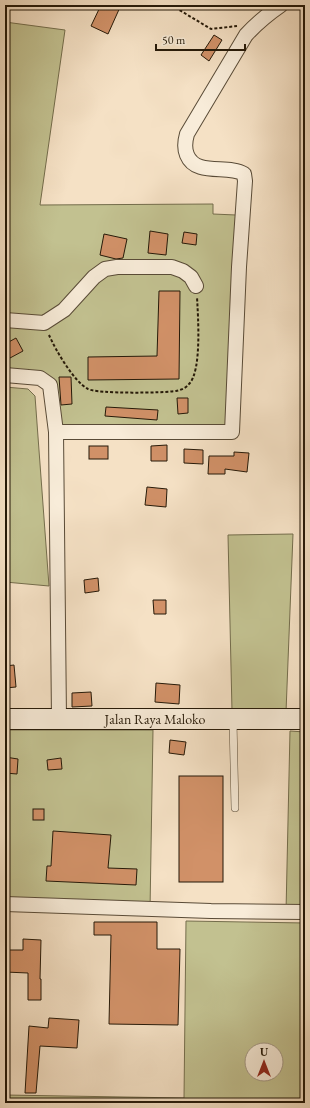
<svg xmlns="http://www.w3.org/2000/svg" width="310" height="1108" viewBox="0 0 310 1108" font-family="'EB Garamond',serif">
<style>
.green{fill:#c2c190;stroke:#746d4c;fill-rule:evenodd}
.building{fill:#d19168;stroke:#251908}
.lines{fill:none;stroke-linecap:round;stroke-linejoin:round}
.lane-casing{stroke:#594b37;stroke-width:8}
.street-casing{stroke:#594b37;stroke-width:16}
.secondary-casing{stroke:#251908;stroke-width:22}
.path{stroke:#251908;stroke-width:2;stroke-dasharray:3 2;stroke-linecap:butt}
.lane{stroke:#f8ecd9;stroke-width:7}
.street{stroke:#f8ecd9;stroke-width:14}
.secondary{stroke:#f8ecd9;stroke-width:20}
.labels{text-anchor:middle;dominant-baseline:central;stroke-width:3;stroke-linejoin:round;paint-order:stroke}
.street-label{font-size:14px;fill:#251908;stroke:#f8ecd9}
</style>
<rect width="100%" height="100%" fill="#f5e1c5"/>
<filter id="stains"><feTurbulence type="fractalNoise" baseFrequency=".005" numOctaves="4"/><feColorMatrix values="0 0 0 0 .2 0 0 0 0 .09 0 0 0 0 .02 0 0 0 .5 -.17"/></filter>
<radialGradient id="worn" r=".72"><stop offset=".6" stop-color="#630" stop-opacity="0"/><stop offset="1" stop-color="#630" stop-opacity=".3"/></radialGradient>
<!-- green -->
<g class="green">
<path d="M 5,22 L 65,30 L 40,205 L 213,204 L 213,214 L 236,215 L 226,432 L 51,427 L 48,376 L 5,372 Z"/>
<path d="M 5,387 L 28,389 L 35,396 L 49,586 L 5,582 Z"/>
<path d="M 293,534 L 286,712 L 232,711 L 228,535 Z"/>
<path d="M 5,730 L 153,730 L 150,910 L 5,907 Z"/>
<path d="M 290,731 L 305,732 L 305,912 L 286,912 Z"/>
<path d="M 186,921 L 305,923 L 305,1103 L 5,1103 L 5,1095 L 184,1098 ZM 252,1050 L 276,1050 L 276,1074 L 252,1074 Z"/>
</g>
<!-- building -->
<g class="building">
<path d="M 101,5 L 121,5 L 108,34 L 91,26 Z"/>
<path d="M 214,35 L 222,40 L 209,61 L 201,55 Z"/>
<path d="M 150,231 L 168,234 L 166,255 L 148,253 Z"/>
<path d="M 184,232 L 197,234 L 196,245 L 182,243 Z"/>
<path d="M 104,234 L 127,239 L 123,258 L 116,259 L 100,255 Z"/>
<path d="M 159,291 L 180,291 L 179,379 L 88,380 L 88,357 L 157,356 Z"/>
<path d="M 16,338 L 23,351 L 10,358 L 5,348 L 5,344 Z"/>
<path d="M 59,377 L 71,377 L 72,404 L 61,405 Z"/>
<path d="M 177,398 L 188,398 L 188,413 L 178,414 Z"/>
<path d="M 106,407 L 158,410 L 157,420 L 105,416 Z"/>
<path d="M 167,445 L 167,461 L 151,461 L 151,446 Z"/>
<rect x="89" y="446" width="19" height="13"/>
<path d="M 184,449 L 203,450 L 203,464 L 184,463 Z"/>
<path d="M 234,452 L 249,453 L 247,472 L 225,469 L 225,474 L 208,474 L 209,456 L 234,456 Z"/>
<path d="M 147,487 L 167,489 L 166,507 L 145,505 Z"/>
<path d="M 98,578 L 99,591 L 85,593 L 84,580 Z"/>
<path d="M 153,600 L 166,600 L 166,614 L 154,614 Z"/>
<path d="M 14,665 L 16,687 L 5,688 L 5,666 Z"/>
<path d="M 156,683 L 180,685 L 179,704 L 155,702 Z"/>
<path d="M 91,692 L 92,706 L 72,707 L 72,693 Z"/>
<path d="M 170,740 L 186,742 L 184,755 L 169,753 Z"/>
<path d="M 5,757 L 18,759 L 17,774 L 5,773 Z"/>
<path d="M 61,758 L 62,769 L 48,770 L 47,760 Z"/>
<rect x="179" y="776" width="44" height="106"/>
<rect x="33" y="809" width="11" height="11"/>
<path d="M 53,831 L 111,835 L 108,868 L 137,869 L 136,885 L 46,881 L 47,866 L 51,866 Z"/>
<path d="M 94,922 L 157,922 L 157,949 L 180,949 L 178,1025 L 109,1024 L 111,935 L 94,935 Z"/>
<path d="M 23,939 L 41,940 L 40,979 L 41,979 L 41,1000 L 28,1000 L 28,973 L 5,972 L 5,950 L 23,950 Z"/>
<path d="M 49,1018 L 79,1020 L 77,1048 L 40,1046 L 36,1093 L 25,1093 L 29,1026 L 48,1028 Z"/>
</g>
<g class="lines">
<defs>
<path id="lane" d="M 233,721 L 235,808"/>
<g id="street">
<path d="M 5,320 L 44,323 L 64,310 L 94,277 L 105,269 L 117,267 L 172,267 L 183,271 L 191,277 L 196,286"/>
<path d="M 5,375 L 40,378 L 50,385 L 56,432 L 59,719"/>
<path d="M 56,432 L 232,432 L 239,267 L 245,181 L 244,174 C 228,164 196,177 187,155 C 184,148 185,141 187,134 L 246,35 C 257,23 268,14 281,5"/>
<path d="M 5,904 L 211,911 L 305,912"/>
</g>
<g id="secondary">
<path id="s1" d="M 5,719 L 305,719"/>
</g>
</defs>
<!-- lane casing -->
<use href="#lane" class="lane-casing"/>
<!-- street casing -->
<use href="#street" class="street-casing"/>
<!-- secondary casing -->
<use href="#secondary" class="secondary-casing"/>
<!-- path -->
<g class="path">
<path d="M 171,5 L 211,29 L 237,26"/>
<path d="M 49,335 C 55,349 74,382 88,389 C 97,394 164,393 176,391 C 181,390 186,388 189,384 C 202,371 198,316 197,297"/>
</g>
<!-- lane -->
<use href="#lane" class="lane"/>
<!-- street -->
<use href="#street" class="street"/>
<!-- secondary -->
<use href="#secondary" class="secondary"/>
</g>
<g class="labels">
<!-- street labels -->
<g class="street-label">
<text stroke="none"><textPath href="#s1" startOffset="150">Jalan Raya Maloko</textPath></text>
</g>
</g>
<!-- margin -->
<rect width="310" height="1108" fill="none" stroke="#f5e1c5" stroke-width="20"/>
<rect x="6" y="6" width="298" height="1096" fill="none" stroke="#251908" stroke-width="2"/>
<rect x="10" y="10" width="290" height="1088" fill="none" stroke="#251908"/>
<!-- north arrow -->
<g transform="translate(264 1062)"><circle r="19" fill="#f8ecd9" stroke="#a49885"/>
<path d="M0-3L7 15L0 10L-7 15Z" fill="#8f2418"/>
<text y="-6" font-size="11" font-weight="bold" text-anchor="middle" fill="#251908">U</text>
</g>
<!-- scale -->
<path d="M156 44v6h89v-6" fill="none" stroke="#251908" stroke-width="2"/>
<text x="162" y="44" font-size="12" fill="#251908" stroke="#f8ecd9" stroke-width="3" paint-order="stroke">50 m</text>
<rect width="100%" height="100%" filter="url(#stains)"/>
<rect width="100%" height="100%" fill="url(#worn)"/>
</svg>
